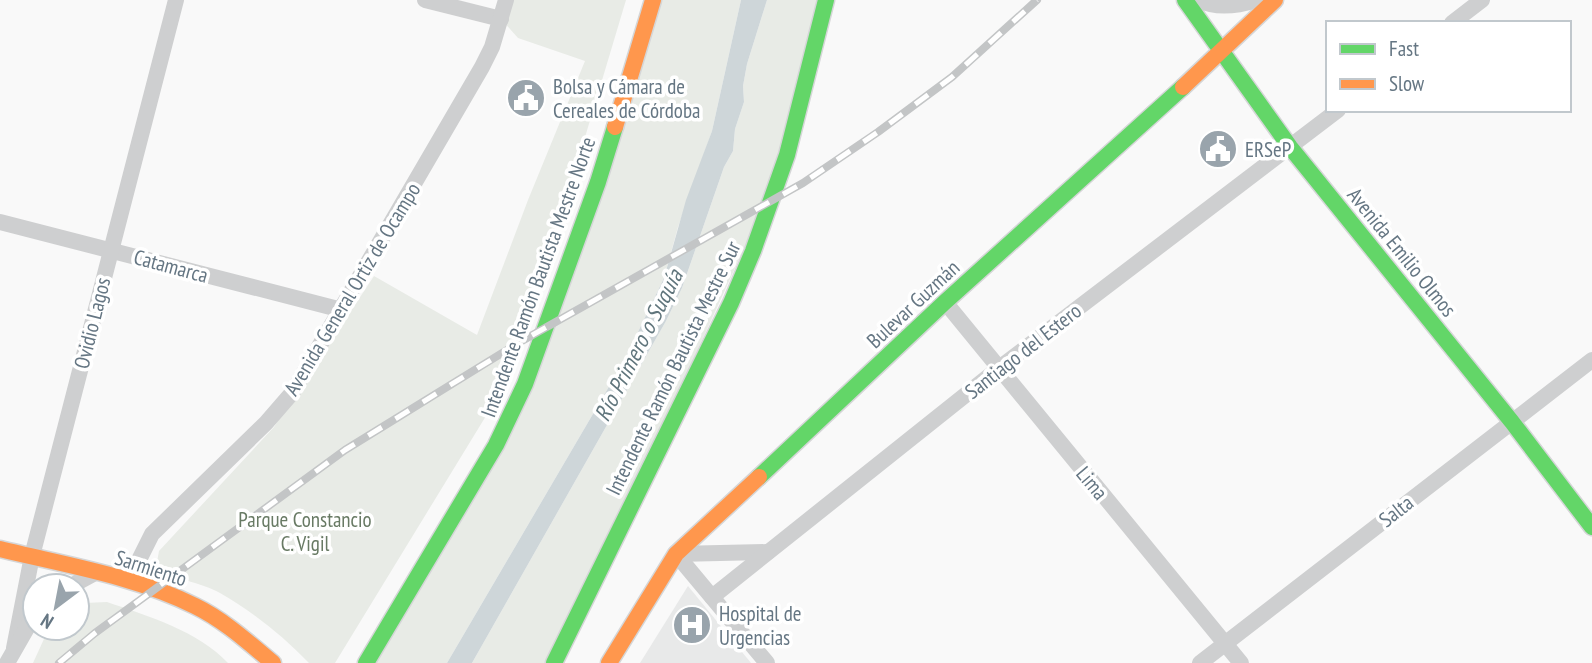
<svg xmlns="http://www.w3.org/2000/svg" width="1592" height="663" viewBox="0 0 1592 663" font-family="'PT Sans Narrow',sans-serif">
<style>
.built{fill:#e8e9e9}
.green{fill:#e8ebe6}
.water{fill:#ced6d9}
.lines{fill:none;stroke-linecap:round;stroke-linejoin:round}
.fast-casing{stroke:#d5d6d7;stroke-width:19}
.slow-casing{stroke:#d5d6d7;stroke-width:19}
.street{stroke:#cecfd0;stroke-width:16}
.fast{stroke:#63d668;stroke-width:16}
.slow{stroke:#ff974d;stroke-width:16}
.rail-casing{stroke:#c3c5c6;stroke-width:8}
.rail{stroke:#fff;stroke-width:5;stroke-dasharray:16;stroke-linecap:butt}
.labels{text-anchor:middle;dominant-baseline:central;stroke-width:7;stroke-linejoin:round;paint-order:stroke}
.poi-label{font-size:21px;fill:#657683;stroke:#fff;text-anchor:start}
.street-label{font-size:21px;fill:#657683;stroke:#fff}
.park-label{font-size:21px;fill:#687a64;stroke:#fff}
.water-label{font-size:23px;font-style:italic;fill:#60757c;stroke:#fff}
</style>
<rect width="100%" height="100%" fill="#f9f9f9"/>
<!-- built -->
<path class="built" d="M 688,586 L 751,663 L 640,663 Z"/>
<!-- green -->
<g class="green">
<path d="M 506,0 L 626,0 L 574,174 L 489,411 L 335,663 L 309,663 C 282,635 253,612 220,593 C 201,582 170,580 157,562 L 159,551 L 274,427 L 374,276 L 477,335 L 528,200 L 585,61 L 518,38 L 501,19 Z"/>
<path d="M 653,0 L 741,0 L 712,131 L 678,227 L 664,278 L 624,361 L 447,663 L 366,663 L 496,445 Z"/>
<path d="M 767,0 L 826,0 L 787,155 L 554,663 L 472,663 L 666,321 L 682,288 L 724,167 L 733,151 L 735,129 L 744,102 L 743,86 L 747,64 Z"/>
<path d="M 107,602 C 148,616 198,631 228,663 L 33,663 L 49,628 L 77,628 L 77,606 L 84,603 Z"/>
</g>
<!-- water -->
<path class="water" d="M 741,0 L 767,0 L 747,64 L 743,86 L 744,102 L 735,129 L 733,151 L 724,167 L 682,288 L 666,321 L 472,663 L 447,663 L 624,361 L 664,278 L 686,200 L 712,131 Z"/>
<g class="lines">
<defs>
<g id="fast">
<path d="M 1185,0 L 1290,147 L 1512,422 L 1592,527"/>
<path d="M 759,477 L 945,302 L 1183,87"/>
<path d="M 366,663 L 496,445 L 525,384 L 598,182 L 615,127"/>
<path d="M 554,663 L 731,303 L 753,251 L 787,155 L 826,0"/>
</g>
<g id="slow">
<path d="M 1183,87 L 1275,0"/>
<path d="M 615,127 L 653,0"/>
<path d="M 0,549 C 65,565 135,576 195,606 C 224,620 249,643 273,663"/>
<path d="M 609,663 L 676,554 L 759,477"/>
</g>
</defs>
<!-- fast casing -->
<use href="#fast" class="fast-casing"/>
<!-- slow casing -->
<use href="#slow" class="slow-casing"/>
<!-- street -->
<g class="street">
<path d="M 425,0 L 501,19"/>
<path d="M 1199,0 C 1217,9 1237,6 1256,0"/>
<path d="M 1452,23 L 1482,0"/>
<path d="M 0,222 L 342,310"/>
<path d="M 945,302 L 1241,663"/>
<path d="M 676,554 L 767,663"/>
<path d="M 676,554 L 768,552"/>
<path d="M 139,583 L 137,564 L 152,534 L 266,423 L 292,393 L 482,67 L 492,47 L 506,0"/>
<path d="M 71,586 L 95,573"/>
<path d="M 712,597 L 998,369 L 1338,110"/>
<path d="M 14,648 L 32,556 L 176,0"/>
<path d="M 7,663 L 35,614"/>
<path d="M 1200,663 L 1592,360"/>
</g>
<!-- fast -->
<use href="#fast" class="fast"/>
<!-- slow -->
<use href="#slow" class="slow"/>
<defs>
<path id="rail" d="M 59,663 L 95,633 L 345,450 L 520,342 L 803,183 L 878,132 L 952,77 L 1037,0"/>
</defs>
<!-- rail casing -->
<use href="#rail" class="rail-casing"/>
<!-- rail -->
<use href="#rail" class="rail"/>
</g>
<!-- icons -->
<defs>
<symbol id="civic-disc" viewBox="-11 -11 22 22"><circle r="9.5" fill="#99a4ac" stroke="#fff"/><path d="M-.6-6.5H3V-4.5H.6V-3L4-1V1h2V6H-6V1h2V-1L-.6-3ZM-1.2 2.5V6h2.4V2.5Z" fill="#fff"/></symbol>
<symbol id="hospital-disc" viewBox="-11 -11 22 22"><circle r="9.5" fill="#99a4ac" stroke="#fff"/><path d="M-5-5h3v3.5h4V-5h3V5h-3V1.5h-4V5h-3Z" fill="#fff"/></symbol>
</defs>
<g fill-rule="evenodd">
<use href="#civic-disc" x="504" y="76" width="44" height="44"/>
<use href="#civic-disc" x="1196" y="127" width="44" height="44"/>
<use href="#hospital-disc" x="670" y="603" width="44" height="44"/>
</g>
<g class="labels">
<!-- poi labels -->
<g class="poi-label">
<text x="553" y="86">Bolsa y Cámara de<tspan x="553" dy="24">Cereales de Córdoba</tspan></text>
<text x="1245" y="149">ERSeP</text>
<text x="719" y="613">Hospital de<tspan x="719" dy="24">Urgencias</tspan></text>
</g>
<!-- street labels -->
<g class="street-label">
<text transform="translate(1402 252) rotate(51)">Avenida Emilio Olmos</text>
<text transform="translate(171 266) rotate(15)">Catamarca</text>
<text transform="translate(538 277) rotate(-70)">Intendente Ramón Bautista Mestre Norte</text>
<text transform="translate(352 289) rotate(-59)">Avenida General Ortiz de Ocampo</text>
<text transform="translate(913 304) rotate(-43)">Bulevar Guzmán</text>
<text transform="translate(92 323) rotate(-76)">Ovidio Lagos</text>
<text transform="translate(1023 351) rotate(-38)">Santiago del Estero</text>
<text transform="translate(673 368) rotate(-64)">Intendente Ramón Bautista Mestre Sur</text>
<text transform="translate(1092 483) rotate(50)">Lima</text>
<text transform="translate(1396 511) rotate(-38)">Salta</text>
<text transform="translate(151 568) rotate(18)">Sarmiento</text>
</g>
<!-- park labels -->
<g class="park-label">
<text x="305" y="519">Parque Constancio<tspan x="305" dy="24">C. Vigil</tspan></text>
</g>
<!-- water labels -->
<g class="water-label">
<text transform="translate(638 345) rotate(-63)">Río Primero o Suquía</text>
</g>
</g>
<!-- legend -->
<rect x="1326" y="21" width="245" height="91" fill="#ffffff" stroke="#c1c8cd" stroke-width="2"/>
<rect x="1340" y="44" width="35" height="10" fill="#63d668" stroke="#c1c8cd" stroke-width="2"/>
<text x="1389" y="56" font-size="21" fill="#657683">Fast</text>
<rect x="1340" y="79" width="35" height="10" fill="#ff974d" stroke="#c1c8cd" stroke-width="2"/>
<text x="1389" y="91" font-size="21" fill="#657683">Slow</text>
<!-- north arrow -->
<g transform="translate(56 607) rotate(212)"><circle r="33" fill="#ffffff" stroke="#c1c8cd" stroke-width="2"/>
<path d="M0-5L12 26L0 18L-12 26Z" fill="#99a4ac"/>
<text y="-10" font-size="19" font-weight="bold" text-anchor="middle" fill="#657683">N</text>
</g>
</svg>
